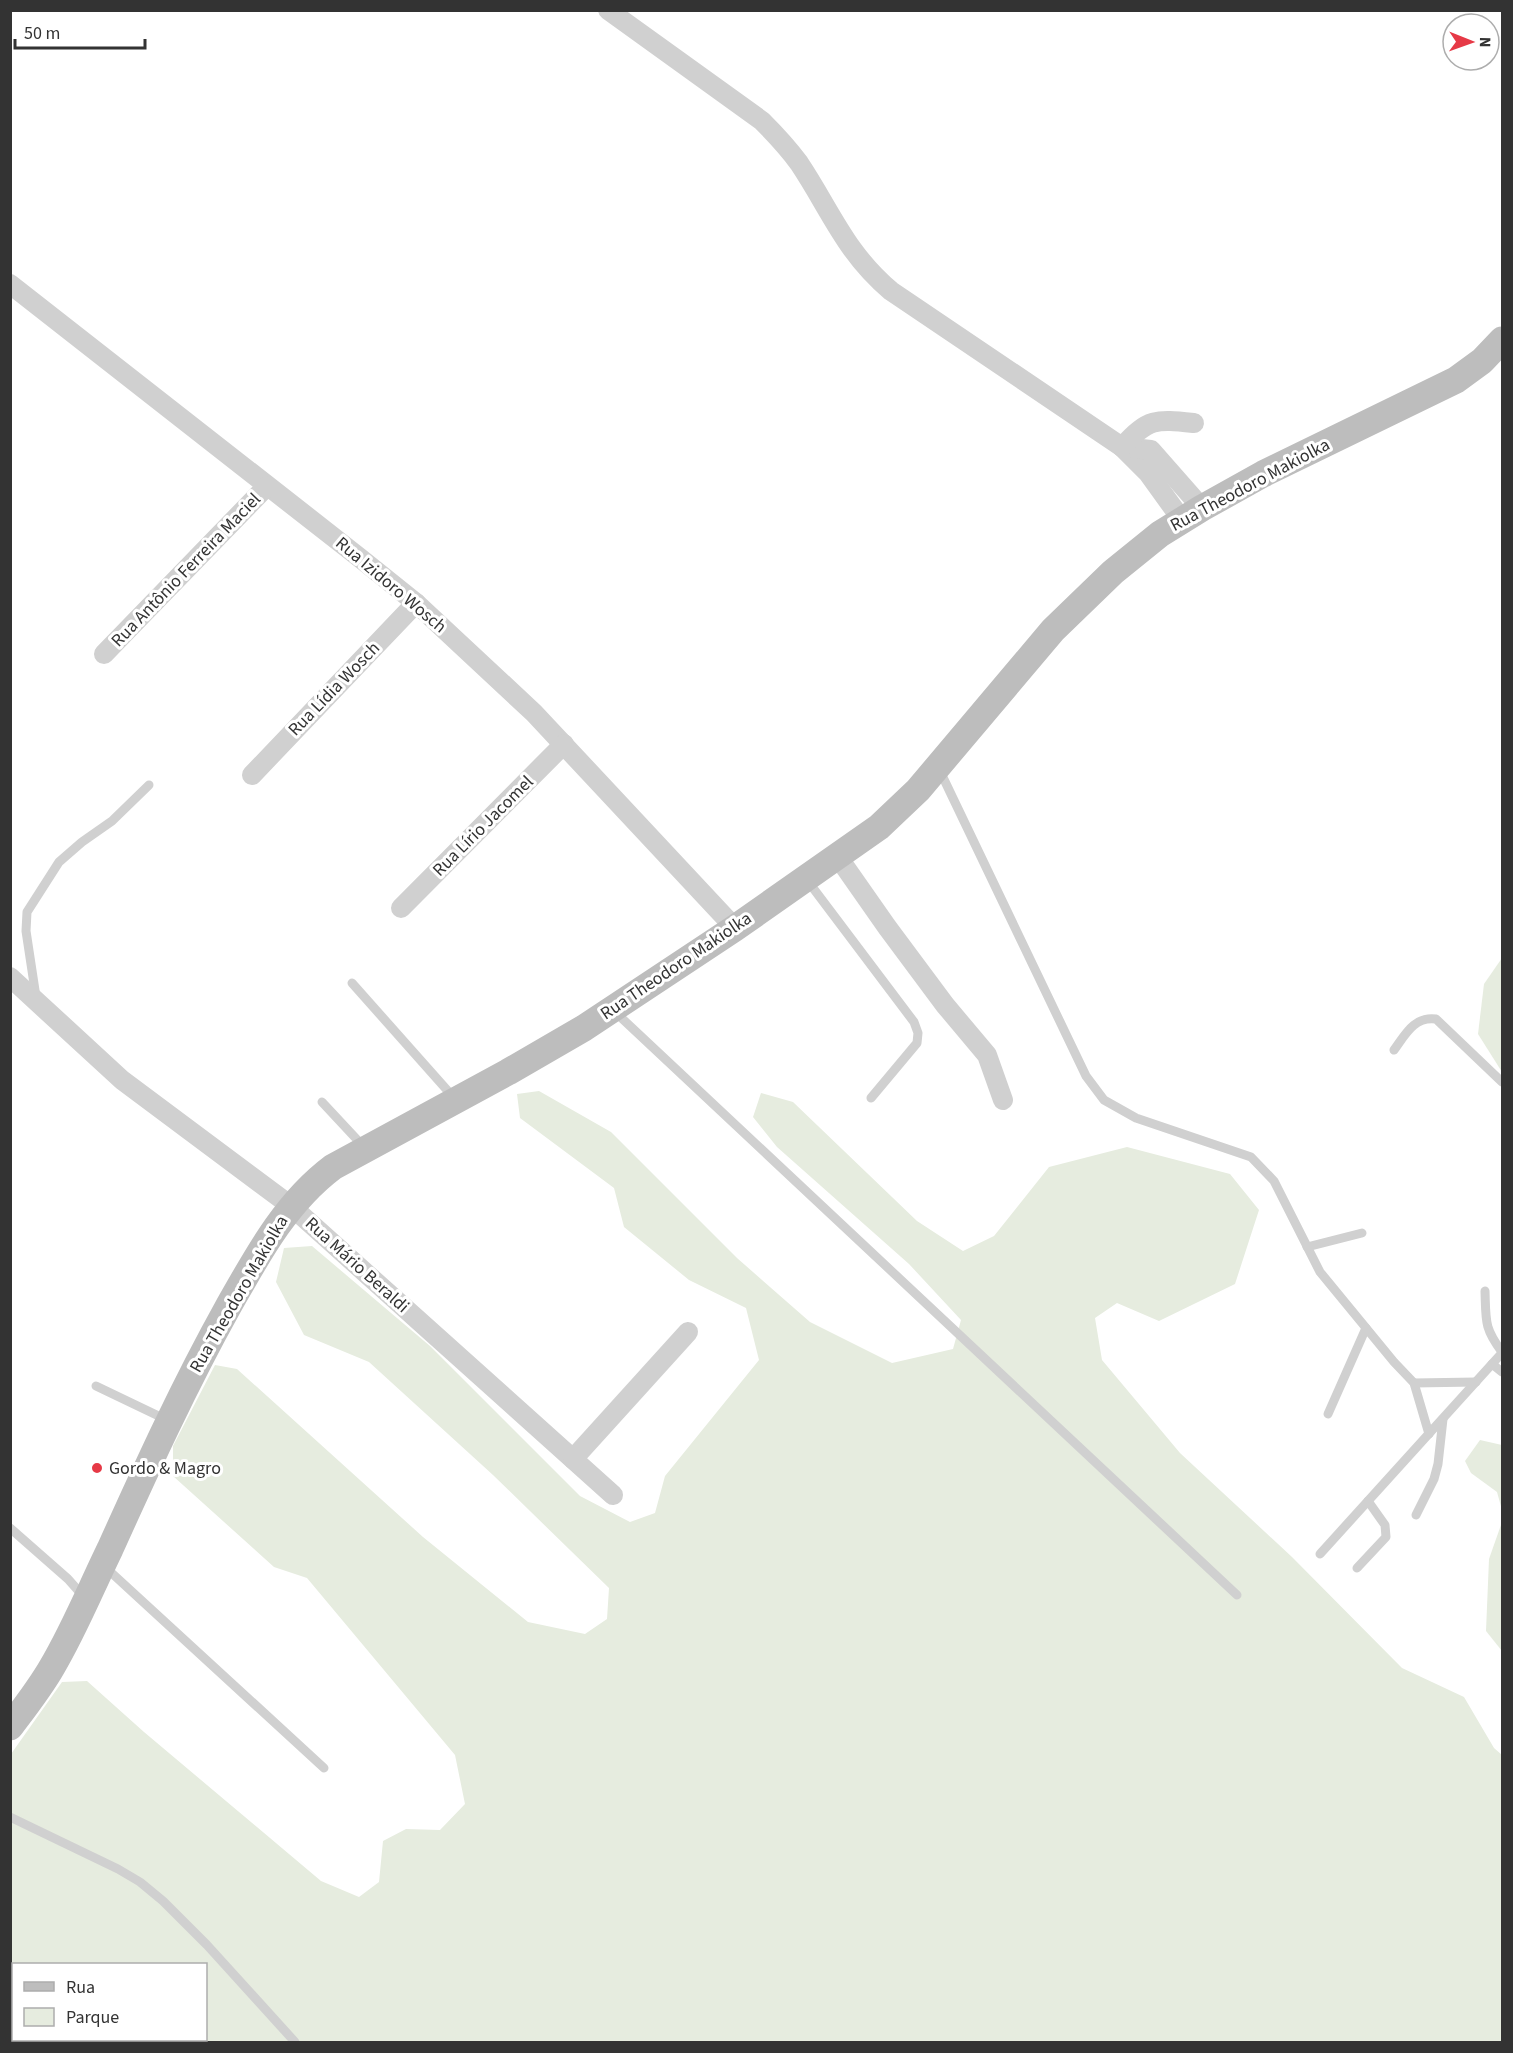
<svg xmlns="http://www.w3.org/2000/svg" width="1513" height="2053" viewBox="0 0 1513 2053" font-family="'Source Sans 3',sans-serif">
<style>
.green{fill:#e6ecdf}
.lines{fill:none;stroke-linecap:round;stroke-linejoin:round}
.lane{stroke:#d0d0d0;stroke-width:9}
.street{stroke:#d0d0d0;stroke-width:20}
.secondary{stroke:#bdbdbd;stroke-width:27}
.poi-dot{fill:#e63946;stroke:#fff;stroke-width:2}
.labels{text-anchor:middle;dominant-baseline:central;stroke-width:6;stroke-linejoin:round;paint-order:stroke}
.street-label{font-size:18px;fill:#333;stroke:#fff}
.poi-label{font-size:18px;fill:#333;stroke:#fff;text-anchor:start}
</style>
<rect width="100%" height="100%" fill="#fff"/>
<!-- green -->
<g class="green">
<path d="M 1502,958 L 1502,1072 L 1478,1034 L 1484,984 Z"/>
<path d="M 539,1091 L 611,1132 L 737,1258 L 810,1322 L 892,1363 L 953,1349 L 961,1320 L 909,1264 L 777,1147 L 753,1117 L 761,1093 L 793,1102 L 917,1221 L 963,1251 L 994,1236 L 1049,1167 L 1127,1147 L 1230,1174 L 1259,1210 L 1235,1284 L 1159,1321 L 1117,1303 L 1095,1318 L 1102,1360 L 1180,1453 L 1292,1557 L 1402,1668 L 1464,1697 L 1494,1748 L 1502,1755 L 1502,2042 L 72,2042 L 69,2040 L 206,2040 L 206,1964 L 14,1964 L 13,1988 L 11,1985 L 11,1754 L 62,1682 L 87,1681 L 144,1732 L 321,1881 L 359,1897 L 379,1882 L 383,1841 L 406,1829 L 440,1830 L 465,1804 L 455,1755 L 307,1578 L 274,1567 L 173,1476 L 173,1446 L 215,1365 L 237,1369 L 423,1537 L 528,1622 L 585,1634 L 607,1619 L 609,1588 L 493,1475 L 369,1362 L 304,1335 L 276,1282 L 284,1248 L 312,1246 L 430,1346 L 580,1496 L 630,1522 L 655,1513 L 665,1476 L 759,1360 L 746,1308 L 689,1280 L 624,1227 L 614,1188 L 520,1118 L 517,1094 Z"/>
<path d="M 1480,1440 L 1502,1445 L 1502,1510 L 1497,1492 L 1471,1473 L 1465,1461 Z"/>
<path d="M 1502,1522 L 1502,1651 L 1486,1631 L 1489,1559 Z"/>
</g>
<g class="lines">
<!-- lane -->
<g class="lane">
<path d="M 939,769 L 1086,1076 L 1104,1100 L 1136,1118 L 1251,1157 L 1274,1181 L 1320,1272 L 1394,1362 L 1414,1383 L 1429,1434"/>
<path d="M 807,880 L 914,1022 L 918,1033 L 917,1043 L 871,1098"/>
<path d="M 352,983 L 455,1099"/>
<path d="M 36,997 L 26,931 L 27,912 L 59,862 L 82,842 L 112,821 L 149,785"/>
<path d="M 614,1011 L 1237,1595"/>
<path d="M 1394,1050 C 1405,1035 1414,1016 1436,1019 L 1502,1082"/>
<path d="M 322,1102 L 363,1146"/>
<path d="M 1307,1247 L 1362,1233"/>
<path d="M 1485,1291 C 1486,1321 1484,1328 1502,1352"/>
<path d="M 1492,1364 L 1502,1372"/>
<path d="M 1414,1383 L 1476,1382"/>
<path d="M 96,1386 L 167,1420"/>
<path d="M 1328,1414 L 1366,1328"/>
<path d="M 1416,1515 L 1434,1479 L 1438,1464 L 1443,1419"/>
<path d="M 10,1528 L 68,1579 L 83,1596"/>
<path d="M 1320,1554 L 1502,1353"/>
<path d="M 104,1566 L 324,1768"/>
<path d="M 1357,1568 L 1386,1537 L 1385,1525 L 1368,1501"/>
<path d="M 10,1817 L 118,1869 L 140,1882 L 163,1901 L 207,1945 L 295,2042"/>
</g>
<!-- street -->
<g class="street">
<path d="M 608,10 L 762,121 C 775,134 788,148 799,163 C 831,211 845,252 891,291 L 1122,447 L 1148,473 L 1182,520"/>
<path d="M 10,284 L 360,558 L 416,603 L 534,713 L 735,928"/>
<path d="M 1122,447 L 1151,450 L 1202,508"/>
<path d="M 1122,447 C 1148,418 1156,419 1194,423"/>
<path d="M 104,654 L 267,486"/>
<path d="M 252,775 L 416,603"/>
<path d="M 838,857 L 887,927 L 945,1005 L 987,1055 L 1003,1100"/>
<path d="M 401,908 L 564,744"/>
<path d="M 10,977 L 122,1080 L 291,1206 L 613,1495"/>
<path d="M 573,1459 L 688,1332"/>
</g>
<!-- secondary -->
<path class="secondary" d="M 10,1727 C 25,1707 40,1688 52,1667 C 74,1630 91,1588 110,1549 C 147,1467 184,1386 228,1307 C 257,1256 285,1203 333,1167 L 508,1072 L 584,1028 L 735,928 L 879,827 L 918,790 L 1053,630 L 1113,572 L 1160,534 L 1202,508 L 1263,474 L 1456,380 L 1482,361 L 1502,340"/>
</g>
<!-- markers -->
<circle class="poi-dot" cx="97" cy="1468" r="6"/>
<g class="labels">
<!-- street labels -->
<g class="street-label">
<text transform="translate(1250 485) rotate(-28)">Rua Theodoro Makiolka</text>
<text transform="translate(186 570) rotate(-46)">Rua Antônio Ferreira Maciel</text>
<text transform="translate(391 585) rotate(40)">Rua Izidoro Wosch</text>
<text transform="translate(334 689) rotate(-46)">Rua Lídia Wosch</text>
<text transform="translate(483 826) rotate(-45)">Rua Lírio Jacomel</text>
<text transform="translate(676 966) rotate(-34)">Rua Theodoro Makiolka</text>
<text transform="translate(357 1265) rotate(42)">Rua Mário Beraldi</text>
<text transform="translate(239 1294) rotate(-60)">Rua Theodoro Makiolka</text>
</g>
<!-- poi labels -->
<g class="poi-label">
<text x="109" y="1468">Gordo &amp; Magro</text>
</g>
</g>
<!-- border -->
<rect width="1513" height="2053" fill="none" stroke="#333333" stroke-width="24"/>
<!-- legend -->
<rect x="12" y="1963" width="195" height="78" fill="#ffffff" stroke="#adadad" stroke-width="1.5"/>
<rect x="24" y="1982" width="30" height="9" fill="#bdbdbd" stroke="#adadad" stroke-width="1.5"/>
<text x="66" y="1993" font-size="18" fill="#333333">Rua</text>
<rect x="24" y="2008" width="30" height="18" fill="#e6ecdf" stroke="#adadad" stroke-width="1.5"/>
<text x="66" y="2023" font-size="18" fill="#333333">Parque</text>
<!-- north arrow -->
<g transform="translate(1471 42) rotate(91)"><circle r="28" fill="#ffffff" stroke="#adadad" stroke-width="1.5"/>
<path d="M0-4.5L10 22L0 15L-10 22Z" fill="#e63946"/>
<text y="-9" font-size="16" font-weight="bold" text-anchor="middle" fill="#333333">N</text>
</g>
<!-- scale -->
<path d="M15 39v9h130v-9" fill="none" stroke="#333333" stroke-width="3"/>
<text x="24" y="39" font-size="18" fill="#333333" stroke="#ffffff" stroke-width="4.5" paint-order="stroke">50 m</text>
</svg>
